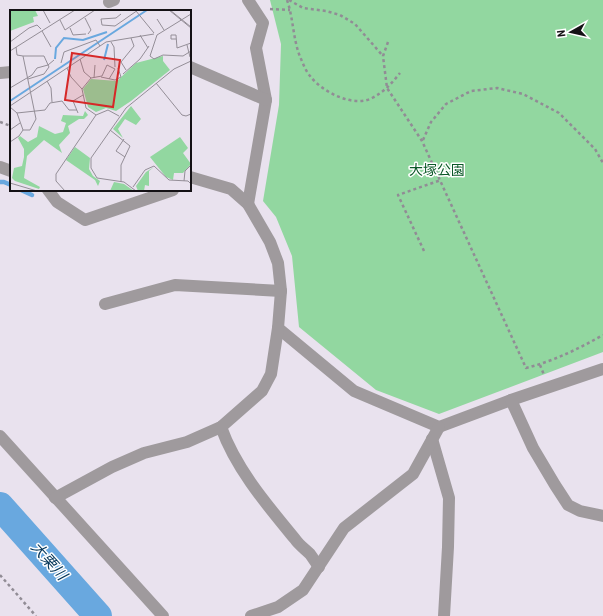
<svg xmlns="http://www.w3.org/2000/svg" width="603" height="616" viewBox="0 0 603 616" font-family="'Roboto Condensed','Noto Sans JP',sans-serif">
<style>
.green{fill:#92d7a0}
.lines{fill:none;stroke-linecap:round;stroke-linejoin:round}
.stream{stroke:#69a8df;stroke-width:4.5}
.river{stroke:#69a8df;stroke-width:28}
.path{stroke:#918c95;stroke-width:2.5;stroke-dasharray:3 3;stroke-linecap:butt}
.minor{stroke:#9f9a9d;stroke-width:12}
.labels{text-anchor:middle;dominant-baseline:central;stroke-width:3;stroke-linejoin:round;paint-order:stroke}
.park-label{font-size:14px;fill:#0a5827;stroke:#fff}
.water-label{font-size:15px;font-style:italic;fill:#05375a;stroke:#fff}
.inset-river{fill:none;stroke:#69a8df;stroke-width:2}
.inset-road{fill:none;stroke:#948e97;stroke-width:1}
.view{fill:#d62828;fill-opacity:0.15;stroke:#d62828;stroke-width:2}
.inset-edge{fill:none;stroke:#141115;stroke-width:2}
</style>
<rect width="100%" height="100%" fill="#e9e2ee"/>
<!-- green -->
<path class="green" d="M 270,0 L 603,0 L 603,352 L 439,414 L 376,390 L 299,327 L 292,256 L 276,217 L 263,201 L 279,105 L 281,44 Z"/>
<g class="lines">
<!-- stream -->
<g class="stream">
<path d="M 0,182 L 4,182 L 11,185"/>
<path d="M 21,190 L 32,195"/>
</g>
<!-- river -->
<path class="river" d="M 0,506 L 98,616"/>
<!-- path -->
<g class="path">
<path d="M 287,0 C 293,17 293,37 299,54 C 302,61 305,70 310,76 C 322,92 354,108 372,98 C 384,92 392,83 400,73"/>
<path d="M 289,0 L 303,8 L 326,11 L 340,15 L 355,24 L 383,56"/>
<path d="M 270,9 L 290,10"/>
<path d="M 388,42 L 383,56 L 387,88 L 422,141 L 526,368 C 554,361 578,349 603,335"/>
<path d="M 0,122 L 11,126"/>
<path d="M 423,140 L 431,122 L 446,104 L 471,91 L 497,88 L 523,94 L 559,113 L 595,149 L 603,163"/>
<path d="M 424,251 L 398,195 L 441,180"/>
<path d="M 540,365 L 544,375"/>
<path d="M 0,575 L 36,616"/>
</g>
<!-- minor -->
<g class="minor">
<path d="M 248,0 L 263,23 L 256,48 L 266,100 L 248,204"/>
<path d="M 109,2 L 114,0"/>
<path d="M 190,67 L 266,100"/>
<path d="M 0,73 L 11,72"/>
<path d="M 0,167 L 11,171"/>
<path d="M 190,177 L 231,189 L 248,204 L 270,242 L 278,263 L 281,291 L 278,328 L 354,391 L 439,427 L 511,400 L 603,369"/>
<path d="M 48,190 L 57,202 L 85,220 L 173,190"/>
<path d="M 105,304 L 175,285 L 281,291"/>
<path d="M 511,400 L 533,448 L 555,485 L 568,505 L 580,511 L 603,516"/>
<path d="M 221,427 C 236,469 267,505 295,539 C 299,545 305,549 310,554 C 313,558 316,563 319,567"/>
<path d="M 0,436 L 163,616"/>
<path d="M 432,439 L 449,498 L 448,547 L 444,616"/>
<path d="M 55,498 L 112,467 L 144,453 L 187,442 L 221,427 L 262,391 L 271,374 L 278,328"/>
<path d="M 251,616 L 278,607 L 303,590 L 344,528 L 413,474 L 439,427"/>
</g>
</g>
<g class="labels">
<!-- park labels -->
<g class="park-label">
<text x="437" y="170">大塚公園</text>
</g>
<!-- water labels -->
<g class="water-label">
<text transform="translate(49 561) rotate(48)">大栗川</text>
</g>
</g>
<!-- overview -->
<g transform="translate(10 10)">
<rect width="181" height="181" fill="#e9e2ee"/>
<path d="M 0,0 L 25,0 L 28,6 L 23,7 L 24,12 L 0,21 ZM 153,46 L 153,51 L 160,60 L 121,91 L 106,101 L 96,98 L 86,102 L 78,97 L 73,79 L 81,69 L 107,71 L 126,53 ZM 121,96 L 131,109 L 126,115 L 115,109 L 108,119 L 113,128 L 103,119 ZM 75,101 L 78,105 L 74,109 L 69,109 L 58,116 L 60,123 L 49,135 L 52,143 L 34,130 L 17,146 L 14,168 L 30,177 L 29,179 L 5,171 L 2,168 L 4,158 L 12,156 L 14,147 L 14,139 L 8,128 L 10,126 L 18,132 L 27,127 L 29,116 L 45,124 L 53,122 L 56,113 L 51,111 L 53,105 L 73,106 ZM 170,127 L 178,138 L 173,143 L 181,154 L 173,163 L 164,163 L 163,170 L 156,167 L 140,147 ZM 65,137 L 80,148 L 79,159 L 83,166 L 90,171 L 88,176 L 85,170 L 56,150 ZM 144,157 L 139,161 L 139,176 L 135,175 L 134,181 L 128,181 L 126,176 L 136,162 ZM 104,172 L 114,174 L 124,181 L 100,181 Z" fill="#92d7a0"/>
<path class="inset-river" d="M 45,49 L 46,38 L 54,28 L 73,30 L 97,22M 94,50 L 98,34M 0,91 L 137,0"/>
<path class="inset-road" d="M 33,0 L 40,13M 159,0 L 181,18M 160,0 L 181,17M 126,1 L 144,23M 111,4 L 106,8 L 91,9 L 92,15 L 105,16 L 128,0M 181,4 L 147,25 L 140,46 L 144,49 L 153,45 L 173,46 L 181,41M 75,8 L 81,20 L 78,24M 147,9 L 154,20M 50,10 L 55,20 L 85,0M 60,18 L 63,25 L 76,24M 32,21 L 41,37M 130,25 L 138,38M 166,29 L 161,29 L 161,25 L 166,25 L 167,38 L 181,33M 0,32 L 19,18 L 27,15 L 31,19M 101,32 L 104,37 L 105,57M 177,35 L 180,47M 6,37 L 7,45 L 13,46 L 26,109 L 20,120 L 13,120M 0,41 L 65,0M 13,46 L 34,46 L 39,57 L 34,64 L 18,69M 70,49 L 74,62 L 81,68M 51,53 L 54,42 L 86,30 L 90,36M 57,58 L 61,67 L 72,79M 116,60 L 111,52 L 124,36 L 121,28M 113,64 L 130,49 L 139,36M 91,67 L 105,70 L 111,67 L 108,58M 84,68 L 85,55M 37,71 L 41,78 L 42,92M 146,73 L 172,105 L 176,106 L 181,104M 0,78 L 22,65 L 27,58 L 38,55 L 44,50M 0,96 L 96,32 L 144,24M 0,97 L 7,103 L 13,120 L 9,126 L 0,132M 7,103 L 35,100 L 40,93 L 52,91 L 59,100 L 67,100M 68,103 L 63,91 L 73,85M 86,105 L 76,98 L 72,79 L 81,68 L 92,66 L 97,55 L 105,59 L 99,69M 0,120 L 10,113M 100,120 L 120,136 L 111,155 L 111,172M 114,129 L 106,141 L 115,147M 0,146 L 0,171M 174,171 L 175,161 L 181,155M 0,173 L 27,181M 123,177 L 135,160 L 144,156 L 159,170 L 178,171 L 181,174M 55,181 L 46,171 L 46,164 L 86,105 L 98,100 L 109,106M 126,181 L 114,172 L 87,168 L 81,158 L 81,148 L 116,98 L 164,59 L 181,51"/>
<path class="view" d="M 62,43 L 110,50 L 103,97 L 55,90 Z"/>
<rect width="181" height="181" class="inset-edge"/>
</g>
<!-- north arrow -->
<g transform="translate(571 32) rotate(262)" stroke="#ffffff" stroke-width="3" paint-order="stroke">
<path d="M0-3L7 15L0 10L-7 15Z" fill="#141115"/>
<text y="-6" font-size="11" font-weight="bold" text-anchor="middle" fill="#141115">N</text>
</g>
</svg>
